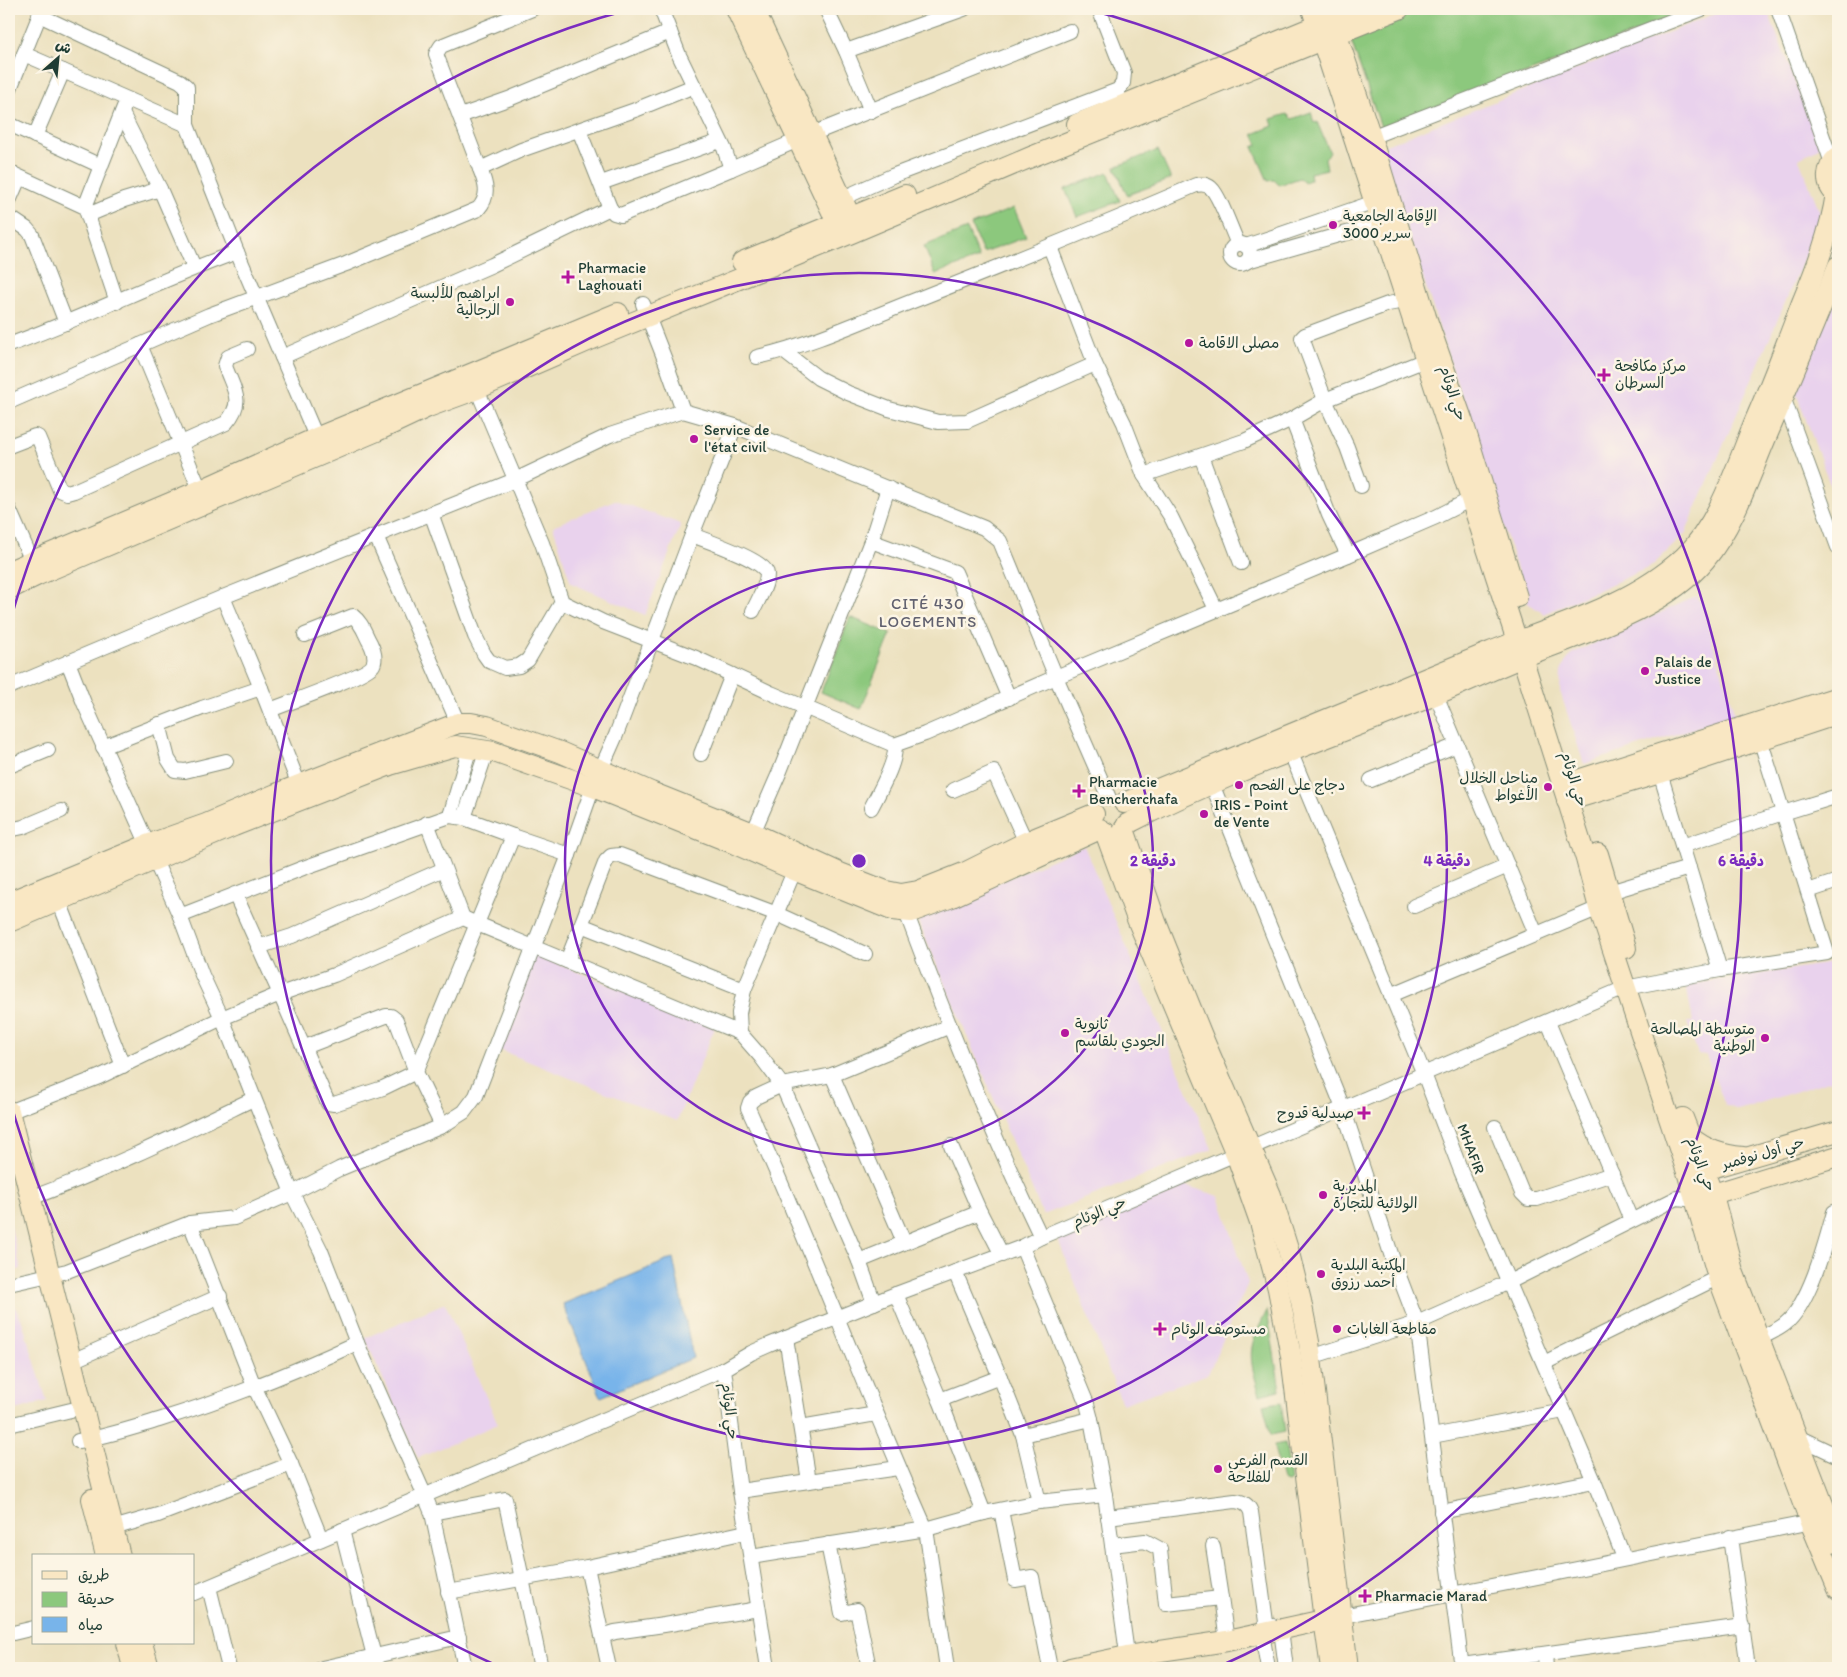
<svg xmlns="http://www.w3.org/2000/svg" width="1847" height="1677" viewBox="0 0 1847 1677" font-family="Itim,'Playpen Sans Arabic',sans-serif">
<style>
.built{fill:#e9d2ed}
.green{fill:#8cc87d;stroke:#568258}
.water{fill:#78b4ea;stroke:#4c788f}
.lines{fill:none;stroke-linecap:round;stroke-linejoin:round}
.street-casing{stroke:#868f7a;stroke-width:16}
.secondary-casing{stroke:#868f7a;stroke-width:22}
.street{stroke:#fff;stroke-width:14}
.secondary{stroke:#f9e7c3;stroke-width:20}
.ring{fill:none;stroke:#7b2cbf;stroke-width:2.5}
.poi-dot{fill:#b5179e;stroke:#fcf5e5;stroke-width:2}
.labels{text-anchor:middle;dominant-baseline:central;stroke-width:5;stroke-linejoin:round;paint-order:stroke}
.poi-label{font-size:15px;fill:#1f3d34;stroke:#fcf5e5;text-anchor:start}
.street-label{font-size:15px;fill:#1f3d34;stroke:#fcf5e5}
.neighbourhood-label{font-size:16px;letter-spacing:1px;fill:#61616f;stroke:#fcf5e5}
.centre{fill:#7b2cbf;stroke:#fcf5e5;stroke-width:2.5}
.ring-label{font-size:15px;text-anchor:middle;font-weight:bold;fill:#7b2cbf;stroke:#fcf5e5;stroke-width:5;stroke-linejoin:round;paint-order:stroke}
</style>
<rect width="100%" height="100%" fill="#fcf5e5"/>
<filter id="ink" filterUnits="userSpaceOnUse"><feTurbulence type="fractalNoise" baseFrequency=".02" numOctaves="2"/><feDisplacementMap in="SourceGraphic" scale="10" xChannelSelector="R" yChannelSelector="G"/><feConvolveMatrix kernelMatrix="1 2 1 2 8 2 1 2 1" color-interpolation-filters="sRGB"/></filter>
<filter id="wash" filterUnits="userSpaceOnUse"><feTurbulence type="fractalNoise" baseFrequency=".0096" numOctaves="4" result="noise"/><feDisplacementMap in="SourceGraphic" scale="20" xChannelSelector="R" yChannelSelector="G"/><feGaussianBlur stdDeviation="1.12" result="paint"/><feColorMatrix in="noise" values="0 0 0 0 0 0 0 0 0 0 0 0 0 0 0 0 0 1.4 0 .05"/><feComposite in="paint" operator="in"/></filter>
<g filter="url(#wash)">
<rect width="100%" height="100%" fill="#ece1bf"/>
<!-- built -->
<g class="built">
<path d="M 1727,9 L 1767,9 L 1820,147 L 1799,159 L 1822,217 L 1685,534 L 1652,566 L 1544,614 L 1528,603 L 1381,147 Z"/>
<path d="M 1838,292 L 1838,506 L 1796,393 Z"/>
<path d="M 615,500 L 681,524 L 645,615 L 571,583 L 553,526 Z"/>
<path d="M 1697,596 L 1700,601 L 1735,715 L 1584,764 L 1560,691 L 1561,672 L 1565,663 L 1573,653 Z"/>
<path d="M 1084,846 L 1212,1149 L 1043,1215 L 917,918 Z"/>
<path d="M 533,954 L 715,1027 L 677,1121 L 495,1048 Z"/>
<path d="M 1838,962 L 1838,1078 L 1738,1110 L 1725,1105 L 1706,1055 L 1698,1054 L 1687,1022 L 1693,1022 L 1686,985 Z"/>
<path d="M 1181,1184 L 1219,1196 L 1248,1283 L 1208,1374 L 1122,1404 L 1056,1234 Z"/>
<path d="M 9,1220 L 21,1269 L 9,1272 Z"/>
<path d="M 445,1303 L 498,1424 L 418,1458 L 365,1338 Z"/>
<path d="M 9,1306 L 15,1307 L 21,1318 L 47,1401 L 9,1412 Z"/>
</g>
<!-- green -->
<g class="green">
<path d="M 1406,9 L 1699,9 L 1381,127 L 1348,32 Z"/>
<path d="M 1311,112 L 1314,123 L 1317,122 L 1330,153 L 1325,158 L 1327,169 L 1310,173 L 1311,179 L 1304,183 L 1300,178 L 1279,185 L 1274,180 L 1268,181 L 1253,147 L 1258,145 L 1253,134 L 1273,126 L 1271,119 L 1287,114 L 1292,119 Z"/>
<path d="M 1158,150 L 1171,179 L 1127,195 L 1115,167 Z"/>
<path d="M 1108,172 L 1120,201 L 1077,217 L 1065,189 Z"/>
<path d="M 1014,208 L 1026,237 L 983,253 L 971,225 Z"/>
<path d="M 967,229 L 979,258 L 935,274 L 924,246 Z"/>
<path d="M 850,617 L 891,634 L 861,709 L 821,692 Z"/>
<path d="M 1267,1310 L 1280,1390 L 1260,1395 C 1256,1380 1249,1363 1252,1347 C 1254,1335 1262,1322 1267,1310 Z"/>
<path d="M 1281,1402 L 1285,1432 L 1271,1435 L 1263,1405 Z"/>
<path d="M 1285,1443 L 1291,1480 L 1288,1482 L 1283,1480 L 1274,1448 L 1274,1445 Z"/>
</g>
<!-- water -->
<path class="water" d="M 673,1258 L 693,1358 L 601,1397 L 563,1304 Z"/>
</g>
<g filter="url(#ink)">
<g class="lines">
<defs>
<g id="street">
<path d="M 532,9 L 441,46 L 436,54 L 480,169 L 521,150 L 635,110 L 694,86"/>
<path d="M 661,9 L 679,55 L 724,148 L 731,169 L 812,134 L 1070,31"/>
<path d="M 826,9 L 846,51 L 871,111"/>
<path d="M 1778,9 L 1832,163"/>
<path d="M 39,15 L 180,81 L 187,87 L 187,125"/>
<path d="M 846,51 L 964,9"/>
<path d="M 24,54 L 187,125 L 237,252 L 320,446"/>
<path d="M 9,91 L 42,9"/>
<path d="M 122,113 L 160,189 L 194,267"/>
<path d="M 460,116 L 511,98 L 670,32"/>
<path d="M 9,124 L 101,166"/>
<path d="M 579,130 L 610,208 L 614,213 L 621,215 L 731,169"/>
<path d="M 35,136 L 63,71"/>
<path d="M 1371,137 L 1702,9"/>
<path d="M 9,172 L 85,207 L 117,302"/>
<path d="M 601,183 L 720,141"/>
<path d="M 843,198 L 892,176 L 1118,90 L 1123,83 L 1124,73 L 1099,9"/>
<path d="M 9,201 L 19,178"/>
<path d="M 85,207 L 124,107"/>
<path d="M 88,215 L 124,200 L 160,189"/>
<path d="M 9,217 L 27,229 L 32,235 L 66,323"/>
<circle cx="1240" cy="254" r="10"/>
<path d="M 1246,246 L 1375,202"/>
<path d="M 1050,247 L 1095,364 L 1124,423 L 1144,475 L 1171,517 L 1216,609"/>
<path d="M 1247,261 L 1335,236 L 1382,224"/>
<path d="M 643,304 L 665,360 L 683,411 L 735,426 L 984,528 L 1000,541 L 1056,677 L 1109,798"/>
<path d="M 9,345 C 86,317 159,280 237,252"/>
<path d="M 140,345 L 203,497"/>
<path d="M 783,351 L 818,378 L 848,393 L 889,409 L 938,422 L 967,421 L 1095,364"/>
<path d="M 282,357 L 492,265 L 610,208"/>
<path d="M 757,357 C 813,344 864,320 918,299 C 1011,262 1104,225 1196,185 C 1201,184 1207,184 1211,188 C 1220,196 1232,232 1238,244"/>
<path d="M 474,382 L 542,543 L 562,602 L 603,622 L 696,658 L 771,693 L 894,745 C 899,758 878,794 871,808"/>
<path d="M 1783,397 L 1838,547"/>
<path d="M 9,402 L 209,315 L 346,264 L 478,209 C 490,196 486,184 480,169"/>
<path d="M 1292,419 L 1329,515 L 1348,555"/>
<path d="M 9,446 L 35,436 L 38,437 L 60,490 L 67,493 L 74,491 L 226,423 C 245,401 234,391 225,366 L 228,357 L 247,349"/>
<path d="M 1201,456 L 1241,563"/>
<path d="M 1144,475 L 1244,441 L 1292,419 L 1325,400 L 1433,357"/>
<path d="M 1361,486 L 1347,447 L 1325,400 L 1302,338 L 1305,335 L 1388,304 L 1415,299"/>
<path d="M 9,509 L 36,570"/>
<path d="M 431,513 L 475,636 L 484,654 L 489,661 L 505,668 L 519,666 L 528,660 L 562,602"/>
<path d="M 692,535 C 705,540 767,561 767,574 C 767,586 758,600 753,611"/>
<path d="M 376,536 L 458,723"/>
<path d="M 871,541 L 955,572 L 1009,698"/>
<path d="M 223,597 L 261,688 L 299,785"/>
<path d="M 68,662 L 84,703 L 180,916 L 202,975 L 222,1018 L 292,1193 L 321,1251 L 357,1343 L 425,1496 L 432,1513 L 465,1668"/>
<path d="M 9,687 L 223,597 L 515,480 L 610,435 L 683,411"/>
<path d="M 1436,695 L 1536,934"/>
<path d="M 270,710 C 285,704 368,675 373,665 C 377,657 372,646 368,639 C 364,631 361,622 353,616 L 305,635"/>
<path d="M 159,724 L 168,759 L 175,770 L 185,771 L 226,761"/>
<path d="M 894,745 L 925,734 L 1056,677 L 1348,555 L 1436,517 L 1477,496"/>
<path d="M 103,747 L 202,708 L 261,688"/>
<path d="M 1290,751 L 1424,1074 L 1461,1171 L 1594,1481 L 1624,1558"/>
<path d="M 701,754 L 732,675"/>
<path d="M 9,766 L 48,750"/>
<path d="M 1660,773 L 1720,970"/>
<path d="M 1371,780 L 1457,745"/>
<path d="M 1212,784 L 1343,1108 L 1393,1260 L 1417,1323 L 1462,1668"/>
<path d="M 953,790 L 994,772 L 1029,849"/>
<path d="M 450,816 L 470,747"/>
<path d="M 464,818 L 487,750"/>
<path d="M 427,823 L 463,918"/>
<path d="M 9,830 L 23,827 L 61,811"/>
<path d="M 753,833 L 780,771 L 871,541 L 888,488"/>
<path d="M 1682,846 L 1783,813 L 1838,796"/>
<path d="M 1808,891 L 1838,881"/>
<path d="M 1610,892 L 1689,868"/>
<path d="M 235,894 L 280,994 L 334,975 L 463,918 L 740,1033 L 761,1057 L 782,1085 L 859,1261 L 874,1303"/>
<path d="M 59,901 L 123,1066"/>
<path d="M 1414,906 L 1508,866"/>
<path d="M 906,912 C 947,1022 990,1131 1041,1237"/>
<path d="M 180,916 L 303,868 L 450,816 L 464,818 L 513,836"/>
<path d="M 581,925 L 744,990"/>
<path d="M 258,947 L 292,936 L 444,869"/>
<path d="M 567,961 L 606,861 L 611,856 L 620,855 L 777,914 L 865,954"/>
<path d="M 1391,995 L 1599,908"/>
<path d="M 1548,1022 L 1631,1220"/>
<path d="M 950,1026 L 832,1075 L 782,1085 L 756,1097 L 750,1102 L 748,1108 C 811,1246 864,1390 926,1529 L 984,1513"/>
<path d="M 740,1033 L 739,1013 L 744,990 L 798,862"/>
<path d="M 832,1075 L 904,1242"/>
<path d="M 9,1112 L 99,1077 L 222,1018 L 280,994 L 328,1103 L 334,1104 L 383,1088 L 416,1072 L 396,1020 L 391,1016 L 386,1016 L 305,1047"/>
<path d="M 442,1126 L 416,1072 L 513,836 L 569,855"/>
<path d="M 1495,1127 L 1522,1193 L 1528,1199 L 1537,1199 L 1612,1174"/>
<path d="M 951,1146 L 980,1212"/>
<path d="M 9,1165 L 12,1164"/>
<path d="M 31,1198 C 107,1170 180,1134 253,1099"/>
<path d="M 190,1223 L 254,1386 L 291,1464 L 321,1539"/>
<path d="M 859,1261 L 980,1212 L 1002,1255"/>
<path d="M 955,1272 L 1000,1377 L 940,1400 L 984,1513 L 1039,1502 L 1105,1495 L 1091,1419 L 1087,1404 L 1022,1247"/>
<path d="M 9,1284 L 67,1271 L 190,1223 L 234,1218 L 292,1193 L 339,1169 L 442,1126 L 464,1112 L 476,1096 L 569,855 L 593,787 L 616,735 L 692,535 L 735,426"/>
<path d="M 896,1294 L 940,1400"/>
<path d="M 786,1338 L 809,1481 L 898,1468"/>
<path d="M 1759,1339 C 1767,1334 1778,1330 1785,1324 C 1810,1304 1826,1241 1834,1212"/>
<path d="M 1311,1357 L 1417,1323 L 1509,1282 L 1677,1198 L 1696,1200"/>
<path d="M 72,1361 L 220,1296"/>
<path d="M 1544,1363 L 1725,1274"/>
<path d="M 1000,1377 L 1023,1435 L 1039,1502"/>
<path d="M 9,1425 L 71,1410"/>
<path d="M 801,1427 L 876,1414"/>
<path d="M 1023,1435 L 1091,1419"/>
<path d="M 1432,1436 L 1564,1411"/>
<path d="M 1796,1436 L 1838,1456"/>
<path d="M 78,1441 C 106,1437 132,1428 159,1420 C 226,1399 293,1373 357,1343"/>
<path d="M 740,1491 L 809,1481"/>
<path d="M 1105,1495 L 1129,1668"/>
<path d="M 1001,1510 L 1015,1580 L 1032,1577 L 1050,1668"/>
<path d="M 1441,1512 L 1594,1481"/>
<path d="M 432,1513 L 505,1499 L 541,1668"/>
<path d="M 1108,1517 L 1235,1501 C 1243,1502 1248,1504 1251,1512 L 1266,1622 L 1262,1633 L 1268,1668"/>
<path d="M 113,1528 L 158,1515 L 291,1464"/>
<path d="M 342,1530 L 377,1668"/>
<path d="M 1730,1537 L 1748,1668"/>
<path d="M 828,1544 L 842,1613 L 857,1610 L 869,1668"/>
<path d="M 1112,1545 L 1145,1541 L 1160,1549 L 1166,1604 L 1221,1598 L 1227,1641"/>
<path d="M 1213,1546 L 1221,1598"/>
<path d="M 751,1557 L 926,1529 L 947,1668"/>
<path d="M 587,1567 L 609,1668"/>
<path d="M 209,1587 L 229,1668"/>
<path d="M 448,1592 L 587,1567 L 746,1532"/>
<path d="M 194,1593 L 724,1369"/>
<path d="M 1342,1616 L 1817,1521"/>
<path d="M 1273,1626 L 1281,1630 L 1286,1668"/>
<path d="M 9,1634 L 34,1628"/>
<path d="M 602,1636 L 615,1632 L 664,1625 L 758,1609"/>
<path d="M 1545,1654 L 1546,1668"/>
<path d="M 1462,1665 L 1743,1626"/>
<path d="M 322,1668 L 459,1637"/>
<path d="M 768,1668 L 740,1491 L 724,1369 L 751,1353 L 769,1345 L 896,1294 L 1022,1247 L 1041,1237 L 1625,988 L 1720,970 L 1827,953 L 1760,739"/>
</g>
<g id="secondary">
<path d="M 736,9 L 843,235"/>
<path d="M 754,9 L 856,229"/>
<path d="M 1312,9 L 1517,641 L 1586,859 L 1599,908 L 1688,1175 L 1718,1277 L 1810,1522 L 1838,1589"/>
<path d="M 1328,9 L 1371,137 L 1426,317 L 1463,422 L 1517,597"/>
<path d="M 1077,124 L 1357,9"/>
<path d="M 1838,157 C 1825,168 1824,185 1838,196"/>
<path d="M 742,262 L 905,195"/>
<path d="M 9,571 L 201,490 L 316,438 L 618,313"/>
<path d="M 9,589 L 38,575 L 377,431 L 428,407 L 477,389 L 597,337 L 849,234 L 1031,157 L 1399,9"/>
<path d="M 1562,785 L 1838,697"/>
<path d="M 1567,801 L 1660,773 L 1838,714"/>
<path d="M 1124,803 C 1246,753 1368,703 1490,652 C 1556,625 1630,607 1684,557 C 1719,524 1736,467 1754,423 C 1771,384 1786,345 1801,305 C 1816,269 1830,233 1836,194"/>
<path d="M 1127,824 C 1226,772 1332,737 1435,695 C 1464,683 1493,669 1523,657 C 1581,634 1665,609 1705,560 C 1733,526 1748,481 1765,440 C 1790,382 1814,324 1838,266"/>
<path d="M 1124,829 L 1156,922 L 1205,1043 L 1271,1195 L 1288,1249 L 1301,1301 L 1309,1342 L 1348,1668"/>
<path d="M 1105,832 L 1137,919 L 1236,1154 L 1260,1222 L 1278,1289 L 1291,1356 L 1324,1620 L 1331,1668"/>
<path d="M 1598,854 L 1626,948"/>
<path d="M 9,902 L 147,845 L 206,824 L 276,794 L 458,723 L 471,723 L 487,726 L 560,752 L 651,792 L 753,833 L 840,873 L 886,891 L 901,894 L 918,891 L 966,872 L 1026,842 L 1094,814"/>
<path d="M 9,922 L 234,826 L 390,765 L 455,746 L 494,752 L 593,787 L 735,844 L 794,870 L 892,910 L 911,912 L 952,897 L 1100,829"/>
<path d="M 9,1111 L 120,1556"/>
<path d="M 1683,1118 L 1713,1195 L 1733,1271 L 1838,1543"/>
<path d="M 1690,1137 C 1706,1150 1722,1155 1743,1157"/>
<path d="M 1691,1174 L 1838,1131"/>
<path d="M 1700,1198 L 1838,1156"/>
<path d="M 92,1499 L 106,1556"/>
<path d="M 127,1643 L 133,1668"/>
<path d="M 142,1643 L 149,1668"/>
<path d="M 1070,1668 L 1127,1656 L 1227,1641 L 1337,1617"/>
</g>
</defs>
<!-- street casing -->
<use href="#street" class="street-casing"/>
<!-- secondary casing -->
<use href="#secondary" class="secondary-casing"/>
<!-- street -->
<use href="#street" class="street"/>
<!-- secondary -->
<use href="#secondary" class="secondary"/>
</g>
</g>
<!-- distance rings -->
<g class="ring">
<circle cx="859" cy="861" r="294"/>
<circle cx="859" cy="861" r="588"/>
<path d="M500 1667A882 882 0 0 1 9 1097M9 625A882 882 0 0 1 631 9M1087 9A882 882 0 0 1 1218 1667"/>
</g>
<!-- markers -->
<g class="poi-dot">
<circle cx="1333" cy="225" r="5"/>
<path d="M565.5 269.5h5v5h5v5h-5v5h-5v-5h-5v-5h5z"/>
<circle cx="510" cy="302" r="5"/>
<circle cx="1189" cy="343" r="5"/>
<path d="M1601.5 367.5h5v5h5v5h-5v5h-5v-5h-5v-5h5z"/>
<circle cx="694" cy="439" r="5"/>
<circle cx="1645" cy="671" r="5"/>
<circle cx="1239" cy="785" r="5"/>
<circle cx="1548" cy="787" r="5"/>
<path d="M1076.5 783.5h5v5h5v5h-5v5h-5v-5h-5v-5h5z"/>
<circle cx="1204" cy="814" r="5"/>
<circle cx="1065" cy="1033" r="5"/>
<circle cx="1765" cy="1038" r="5"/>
<path d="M1361.5 1105.5h5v5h5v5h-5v5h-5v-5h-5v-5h5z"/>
<circle cx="1323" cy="1195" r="5"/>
<circle cx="1321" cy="1274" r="5"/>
<path d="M1157.5 1321.5h5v5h5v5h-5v5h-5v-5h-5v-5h5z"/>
<circle cx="1337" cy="1329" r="5"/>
<circle cx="1218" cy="1469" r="5"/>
<path d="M1362.5 1588.5h5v5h5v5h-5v5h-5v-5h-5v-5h5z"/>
</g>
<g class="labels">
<!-- poi labels -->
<g class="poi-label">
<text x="1343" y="216">الإقامة الجامعية<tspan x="1343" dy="17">3000 سرير</tspan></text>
<text x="578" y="268">Pharmacie<tspan x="578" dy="17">Laghouati</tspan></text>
<text x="500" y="293" text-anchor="end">ابراهيم للألبسة<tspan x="500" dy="17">الرجالية</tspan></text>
<text x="1199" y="343">مصلى الاقامة</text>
<text x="1615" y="366">مركز مكافحة<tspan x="1615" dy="17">السرطان</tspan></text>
<text x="704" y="430">Service de<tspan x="704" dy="17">l'état civil</tspan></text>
<text x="1655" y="662">Palais de<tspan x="1655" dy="17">Justice</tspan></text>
<text x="1538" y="778" text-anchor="end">مناحل الخلال<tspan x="1538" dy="17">الأغواط</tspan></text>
<text x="1089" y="782">Pharmacie<tspan x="1089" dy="17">Bencherchafa</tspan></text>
<text x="1249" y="785">دجاج على الفحم</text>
<text x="1214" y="805">IRIS - Point<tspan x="1214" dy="17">de Vente</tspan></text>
<text x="1075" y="1024">ثانوية<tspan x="1075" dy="17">الجودي بلقاسم</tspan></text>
<text x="1755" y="1029" text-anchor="end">متوسطة المصالحة<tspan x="1755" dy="17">الوطنية</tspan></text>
<text x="1354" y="1113" text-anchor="end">صيدلية قدوح</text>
<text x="1333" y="1186">المديرية<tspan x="1333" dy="17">الولائية للتجارة</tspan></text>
<text x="1331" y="1265">المكتبة البلدية<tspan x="1331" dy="17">أحمد رزوق</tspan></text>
<text x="1171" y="1329">مستوصف الوئام</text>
<text x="1347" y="1329">مقاطعة الغابات</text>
<text x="1228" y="1460">القسم الفرعي<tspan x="1228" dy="17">للفلاحة</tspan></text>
<text x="1375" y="1596">Pharmacie Marad</text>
</g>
<!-- street labels -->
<g class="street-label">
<text transform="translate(1453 393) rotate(72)">حي الوئام</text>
<text transform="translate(1574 779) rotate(72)">حي الوئام</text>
<text transform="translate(1471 1149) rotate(69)">MHAFIR</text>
<text transform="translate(1763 1153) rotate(-16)">حي أول نوفمبر</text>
<text transform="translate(1701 1164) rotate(69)">حي الوئام</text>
<text transform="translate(1099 1212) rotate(-23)">حي الوئام</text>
<text transform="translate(730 1411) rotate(83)">حي الوئام</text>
</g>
<!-- neighbourhood labels -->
<g class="neighbourhood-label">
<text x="928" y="603">CITÉ 430<tspan x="928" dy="18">LOGEMENTS</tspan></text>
</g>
</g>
<circle cx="859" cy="861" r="8" class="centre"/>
<g class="ring-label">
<text x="1153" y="866">2 دقيقة</text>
<text x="1447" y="866">4 دقيقة</text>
<text x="1741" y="866">6 دقيقة</text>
</g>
<!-- margin -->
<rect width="1847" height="1677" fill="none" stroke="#fcf5e5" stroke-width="30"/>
<!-- legend -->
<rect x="32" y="1554" width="162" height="90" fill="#fcf5e5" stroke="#a4ab9e"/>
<rect x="42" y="1571" width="25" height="8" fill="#f9e7c3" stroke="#a4ab9e"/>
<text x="78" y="1580" font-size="15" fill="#1f3d34">طريق</text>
<rect x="42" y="1592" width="25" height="15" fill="#8cc87d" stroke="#a4ab9e"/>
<text x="78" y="1604" font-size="15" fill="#1f3d34">حديقة</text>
<rect x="42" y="1617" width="25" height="15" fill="#78b4ea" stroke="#a4ab9e"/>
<text x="78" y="1630" font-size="15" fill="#1f3d34">مياه</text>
<!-- north arrow -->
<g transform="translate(58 58) rotate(27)" stroke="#fcf5e5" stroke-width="4" paint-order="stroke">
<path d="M0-4L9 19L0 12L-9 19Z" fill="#1f3d34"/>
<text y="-8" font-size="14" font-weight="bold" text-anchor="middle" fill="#1f3d34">ش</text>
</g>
</svg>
